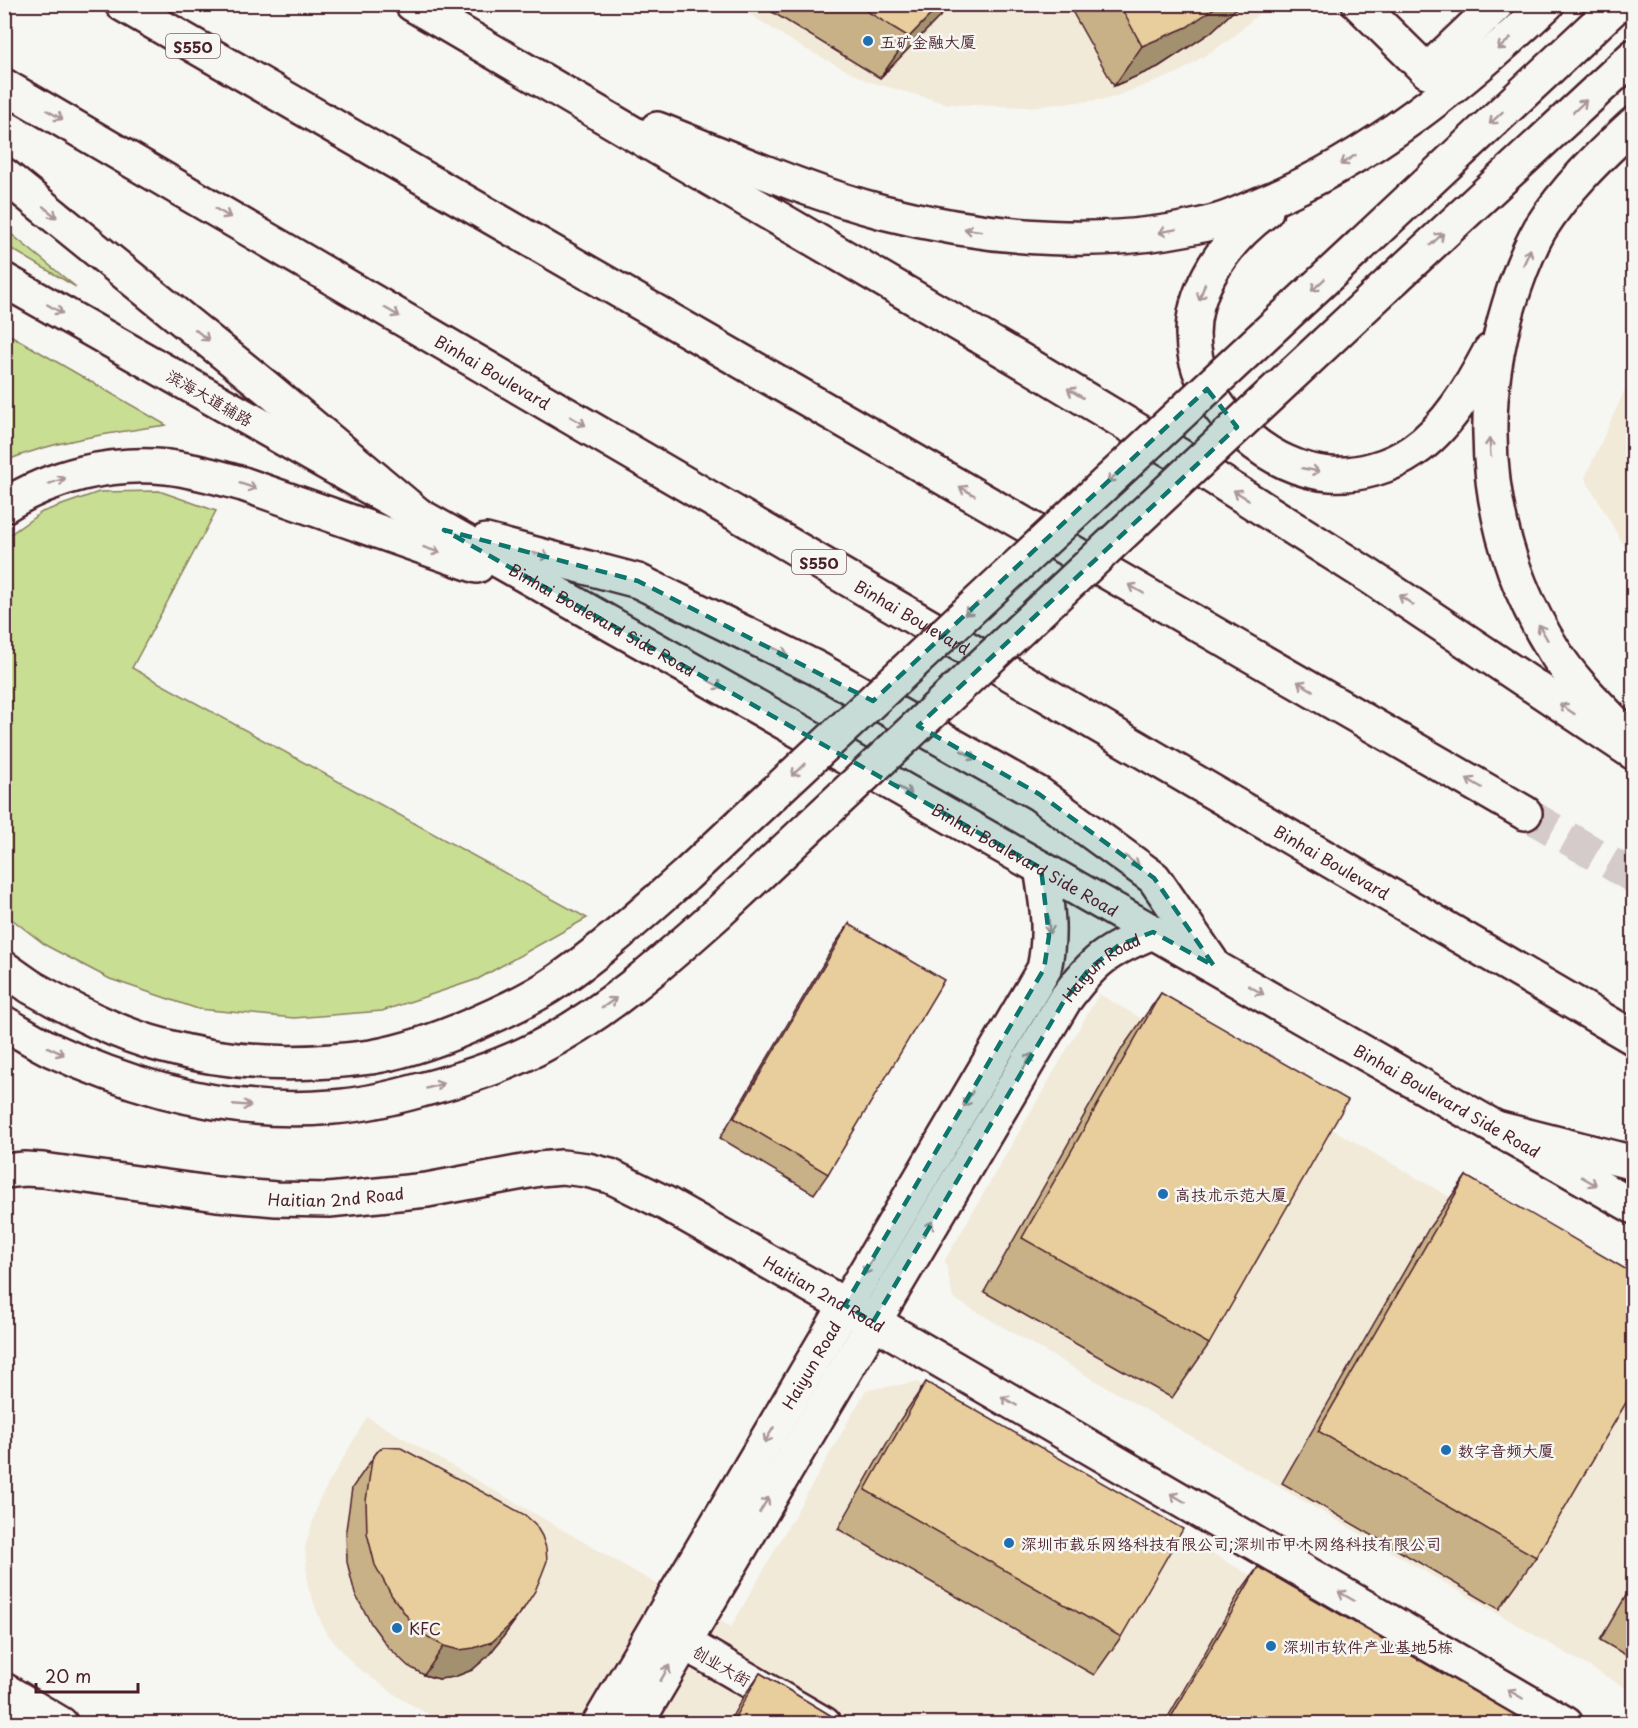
<svg xmlns="http://www.w3.org/2000/svg" width="1638" height="1728" viewBox="0 0 1638 1728" font-family="'Playpen Sans','LXGW WenKai TC',sans-serif">
<style>
.built{fill:#f2ead8}
.green{fill:#c8de93;stroke:#897e5f;stroke-width:1.5}
.lines{fill:none;stroke-linecap:round;stroke-linejoin:round}
.highway-tunnel{stroke:#d4cbca;stroke-width:33;stroke-dasharray:33 16;stroke-linecap:butt}
.minor-casing{stroke:#4a1f2b;stroke-width:38}
.major-casing{stroke:#4a1f2b;stroke-width:38}
.highway-casing{stroke:#4a1f2b;stroke-width:38}
.minor{stroke:#f6f6f2;stroke-width:33}
.major{stroke:#f6f6f2;stroke-width:33}
.highway{stroke:#f6f6f2;stroke-width:33}
.major-bridge-casing{stroke:#4a1f2b;stroke-width:38;stroke-linecap:butt}
.major-bridge{stroke:#f6f6f2;stroke-width:33}
.wall{fill:#c8b187;stroke:#4a1f2b;stroke-width:1.5}
.shaded-wall{fill:#a2906e;stroke:#4a1f2b;stroke-width:1.5}
.building{fill:#e8ce9d;stroke:#4a1f2b;stroke-width:1.5}
.oneway{stroke:#a99598}
.marked{fill:#0f766e;fill-opacity:0.2;stroke:#0f766e;stroke-width:4.5;stroke-dasharray:12 8;stroke-linejoin:round}
.poi-dot{fill:#1f6fb2;stroke:#f6f6f2;stroke-width:2}
.labels{text-anchor:middle;dominant-baseline:central;stroke-width:5;stroke-linejoin:round;paint-order:stroke}
.shield{fill:#f6f6f2;stroke:#7e6067;stroke-width:1.5}
.shield-label{font-size:15px;font-weight:bold;fill:#4a1f2b}
.poi-label{font-size:16px;fill:#4a1f2b;stroke:#f6f6f2;text-anchor:start}
.street-label{font-size:16px;fill:#4a1f2b;stroke:#f6f6f2}
</style>
<rect width="100%" height="100%" fill="#f6f6f2"/>
<filter id="ink" filterUnits="userSpaceOnUse"><feTurbulence type="fractalNoise" baseFrequency=".0167" numOctaves="2"/><feDisplacementMap in="SourceGraphic" scale="12" xChannelSelector="R" yChannelSelector="G"/><feConvolveMatrix kernelMatrix="1 2 1 2 8 2 1 2 1" color-interpolation-filters="sRGB"/></filter>
<g filter="url(#ink)">
<!-- built -->
<g class="built">
<path d="M 735,5 L 1268,5 L 1232,38 L 1178,73 L 1108,99 L 1028,107 L 949,104 L 867,81 L 798,45 Z"/>
<path d="M 1633,372 L 1634,561 L 1633,561 L 1585,478 Z"/>
<path d="M 1099,994 L 1633,1303 L 1633,1692 L 953,1298 L 945,1260 Z"/>
<path d="M 917,1382 L 1505,1723 L 444,1723 L 403,1700 L 355,1666 L 324,1630 L 308,1587 L 305,1548 L 319,1500 L 367,1417 L 731,1627 L 866,1390 Z"/>
</g>
<!-- green -->
<g class="green">
<path d="M 5,229 L 76,287 L 5,245 Z"/>
<path d="M 5,332 L 166,425 C 110,433 57,440 5,461 Z"/>
<path d="M 159,491 L 216,511 L 132,668 L 587,918 L 478,979 L 382,1011 L 294,1018 L 198,1009 L 110,979 L 47,946 L 5,914 L 5,538 L 42,512 L 99,492 Z"/>
</g>
<g class="lines">
<!-- highway-tunnel -->
<path class="highway-tunnel" d="M 1525,813 L 1634,877"/>
<defs>
<g id="minor">
<path d="M 1359,4 L 1427,71 L 1497,4"/>
<path id="s1" d="M 4,1171 L 25,1169 L 43,1170 L 217,1194 L 276,1199 L 329,1200 L 427,1190 L 539,1169 L 562,1167 L 587,1170 L 610,1176 L 665,1203 L 845,1305 L 1566,1724"/>
<path d="M 683,1642 L 824,1724"/>
<path d="M 4,1690 L 61,1724"/>
<path id="s2" d="M 599,1724 L 1044,969 C 1052,933 1047,904 1041,868"/>
<path id="s3" d="M 636,1724 L 1064,1001 C 1094,960 1106,951 1153,932"/>
</g>
<g id="major">
<path d="M 412,4 L 1017,358 L 1180,456 L 1369,576 L 1634,753"/>
<path d="M 657,129 C 731,158 806,192 883,212 C 988,239 1112,250 1218,221 C 1233,217 1248,209 1263,203 C 1370,159 1463,83 1547,4"/>
<path d="M 1266,211 C 1221,244 1182,301 1196,359 C 1210,416 1271,470 1330,474 C 1358,476 1390,467 1413,451 C 1447,428 1471,387 1490,351"/>
<path d="M 1361,245 L 1618,4"/>
<path d="M 1394,279 L 1634,56"/>
<path id="s4" d="M 4,280 L 1041,868 L 1634,1207"/>
<path d="M 4,506 C 51,476 112,461 167,467 C 193,470 218,477 243,484 L 477,566"/>
<path d="M 486,541 L 638,581 L 816,668 L 1039,794 L 1154,878 L 1211,961"/>
<path d="M 1622,730 C 1598,705 1572,680 1554,651 C 1488,546 1473,422 1509,305 C 1517,279 1527,252 1540,229 C 1565,189 1599,156 1634,124"/>
<path d="M 4,968 L 31,987"/>
</g>
<g id="highway">
<path d="M 122,4 L 1525,813"/>
<path id="s5" d="M 4,86 L 1634,1038"/>
<path d="M 4,175 L 267,388 L 416,513"/>
<path d="M 1496,1128 L 1634,1163"/>
</g>
</defs>
<!-- minor casing -->
<use href="#minor" class="minor-casing"/>
<!-- major casing -->
<use href="#major" class="major-casing"/>
<!-- highway casing -->
<use href="#highway" class="highway-casing"/>
<!-- minor -->
<use href="#minor" class="minor"/>
<!-- major -->
<use href="#major" class="major"/>
<!-- highway -->
<use href="#highway" class="highway"/>
<defs>
<g id="major-bridge">
<path d="M 31,987 C 74,1011 117,1034 164,1046 C 230,1065 303,1066 371,1057 C 414,1050 456,1033 495,1015 C 517,1005 539,994 559,980 C 604,949 644,912 685,876 L 1361,245"/>
<path d="M 4,1023 C 20,1032 36,1042 52,1050 C 139,1090 236,1116 333,1107 C 363,1105 392,1098 421,1090 C 461,1080 500,1067 536,1049 C 605,1014 663,962 720,911 L 1394,279"/>
</g>
</defs>
<!-- major-bridge casing -->
<use href="#major-bridge" class="major-bridge-casing"/>
<!-- major-bridge -->
<use href="#major-bridge" class="major-bridge"/>
</g>
<!-- wall -->
<g class="wall">
<path d="M 759,4 L 952,4 L 880,78 Z"/>
<path d="M 1068,4 L 1241,4 L 1210,33 L 1158,67 L 1114,86 Z"/>
<path d="M 849,924 L 828,1174 L 814,1194 L 720,1138 L 835,944 Z"/>
<path d="M 1161,993 L 1209,1344 L 1172,1398 L 984,1292 L 1123,1047 Z"/>
<path d="M 1466,1176 L 1536,1557 L 1499,1609 L 1282,1483 L 1429,1228 Z"/>
<path d="M 926,1382 L 1121,1637 L 1094,1675 L 838,1529 L 900,1420 Z"/>
<path d="M 377,1452 L 524,1608 L 503,1637 L 488,1656 L 472,1670 L 454,1677 L 439,1679 L 424,1675 L 408,1666 L 388,1647 L 372,1625 L 355,1594 L 347,1562 L 346,1530 L 352,1488 Z"/>
<path d="M 1258,1567 L 1530,1724 L 1164,1724 L 1240,1592 Z"/>
<path d="M 1634,1582 L 1634,1660 L 1600,1640 Z"/>
<path d="M 760,1673 L 845,1724 L 728,1724 L 742,1699 Z"/>
</g>
<!-- shaded-wall -->
<g class="shaded-wall">
<path d="M 941,4 L 952,4 L 880,78 L 909,37 Z"/>
<path d="M 1220,4 L 1241,4 L 1210,33 L 1158,67 L 1114,86 L 1142,46 Z"/>
<path d="M 524,1608 L 503,1637 L 488,1656 L 472,1670 L 454,1677 L 439,1679 L 424,1675 L 444,1646 Z"/>
</g>
<!-- building -->
<g class="building">
<path d="M 855,4 L 941,4 L 909,37 Z"/>
<path d="M 1119,4 L 1220,4 L 1187,27 L 1142,46 Z"/>
<path d="M 849,924 L 944,980 L 828,1174 L 734,1118 Z"/>
<path d="M 1161,993 L 1348,1100 L 1209,1344 L 1022,1238 Z"/>
<path d="M 1466,1176 L 1634,1274 L 1634,1389 L 1536,1557 L 1318,1431 Z"/>
<path d="M 926,1382 L 1183,1529 L 1121,1637 L 865,1490 Z"/>
<path d="M 383,1447 L 401,1448 L 525,1515 L 535,1524 L 542,1536 L 546,1548 L 547,1561 L 542,1574 L 535,1591 L 524,1608 L 508,1627 L 492,1642 L 474,1648 L 459,1650 L 444,1646 L 428,1637 L 409,1619 L 392,1596 L 375,1565 L 367,1533 L 366,1501 L 372,1459 L 377,1452 Z"/>
<path d="M 1258,1567 L 1530,1724 L 1167,1724 Z"/>
<path d="M 760,1673 L 845,1724 L 731,1724 Z"/>
</g>
<!-- one-way arrows -->
<defs><path id="oneway-shaft" d="M-6 0H5M1.5-3L5.5 0L1.5 3" fill="none" stroke-width="1.6" stroke-linecap="round" stroke-linejoin="round" transform="scale(1.5)"/></defs>
<g class="oneway">
<use href="#oneway-shaft" transform="translate(1504 44) rotate(140)"/>
<use href="#oneway-shaft" transform="translate(1580 106) rotate(-43)"/>
<use href="#oneway-shaft" transform="translate(55 115) rotate(30)"/>
<use href="#oneway-shaft" transform="translate(1496 118) rotate(137)"/>
<use href="#oneway-shaft" transform="translate(1348 160) rotate(147)"/>
<use href="#oneway-shaft" transform="translate(50 212) rotate(39)"/>
<use href="#oneway-shaft" transform="translate(223 213) rotate(30)"/>
<use href="#oneway-shaft" transform="translate(973 230) rotate(-172)"/>
<use href="#oneway-shaft" transform="translate(1167 231) rotate(170)"/>
<use href="#oneway-shaft" transform="translate(1437 239) rotate(-43)"/>
<use href="#oneway-shaft" transform="translate(1527 257) rotate(-66)"/>
<use href="#oneway-shaft" transform="translate(1318 285) rotate(137)"/>
<use href="#oneway-shaft" transform="translate(1202 292) rotate(110)"/>
<use href="#oneway-shaft" transform="translate(55 309) rotate(30)"/>
<use href="#oneway-shaft" transform="translate(392 312) rotate(30)"/>
<use href="#oneway-shaft" transform="translate(202 335) rotate(39)"/>
<use href="#oneway-shaft" transform="translate(1075 393) rotate(-149)"/>
<use href="#oneway-shaft" transform="translate(578 421) rotate(30)"/>
<use href="#oneway-shaft" transform="translate(1490 447) rotate(-93)"/>
<use href="#oneway-shaft" transform="translate(1311 470) rotate(11)"/>
<use href="#oneway-shaft" transform="translate(1114 476) rotate(137)"/>
<use href="#oneway-shaft" transform="translate(57 481) rotate(-18)"/>
<use href="#oneway-shaft" transform="translate(248 486) rotate(18)"/>
<use href="#oneway-shaft" transform="translate(967 491) rotate(-150)"/>
<use href="#oneway-shaft" transform="translate(1241 495) rotate(-148)"/>
<use href="#oneway-shaft" transform="translate(432 550) rotate(19)"/>
<use href="#oneway-shaft" transform="translate(541 555) rotate(15)"/>
<use href="#oneway-shaft" transform="translate(1136 589) rotate(-150)"/>
<use href="#oneway-shaft" transform="translate(1406 600) rotate(-146)"/>
<use href="#oneway-shaft" transform="translate(971 609) rotate(137)"/>
<use href="#oneway-shaft" transform="translate(1543 632) rotate(-120)"/>
<use href="#oneway-shaft" transform="translate(780 651) rotate(26)"/>
<use href="#oneway-shaft" transform="translate(715 684) rotate(29)"/>
<use href="#oneway-shaft" transform="translate(1305 686) rotate(-150)"/>
<use href="#oneway-shaft" transform="translate(1567 709) rotate(-146)"/>
<use href="#oneway-shaft" transform="translate(969 755) rotate(29)"/>
<use href="#oneway-shaft" transform="translate(798 770) rotate(137)"/>
<use href="#oneway-shaft" transform="translate(1474 783) rotate(-150)"/>
<use href="#oneway-shaft" transform="translate(904 790) rotate(29)"/>
<use href="#oneway-shaft" transform="translate(1132 861) rotate(36)"/>
<use href="#oneway-shaft" transform="translate(1049 925) rotate(87)"/>
<use href="#oneway-shaft" transform="translate(1256 990) rotate(30)"/>
<use href="#oneway-shaft" transform="translate(609 1003) rotate(-35)"/>
<use href="#oneway-shaft" transform="translate(56 1051) rotate(25)"/>
<use href="#oneway-shaft" transform="translate(1028 1061) rotate(-59)"/>
<use href="#oneway-shaft" transform="translate(435 1086) rotate(-16)"/>
<use href="#oneway-shaft" transform="translate(968 1099) rotate(121)"/>
<use href="#oneway-shaft" transform="translate(242 1105) rotate(5)"/>
<use href="#oneway-shaft" transform="translate(1589 1181) rotate(30)"/>
<use href="#oneway-shaft" transform="translate(928 1229) rotate(-59)"/>
<use href="#oneway-shaft" transform="translate(868 1267) rotate(121)"/>
<use href="#oneway-shaft" transform="translate(1009 1401) rotate(-150)"/>
<use href="#oneway-shaft" transform="translate(769 1435) rotate(121)"/>
<use href="#oneway-shaft" transform="translate(1178 1498) rotate(-150)"/>
<use href="#oneway-shaft" transform="translate(764 1505) rotate(-59)"/>
<use href="#oneway-shaft" transform="translate(1346 1596) rotate(-150)"/>
<use href="#oneway-shaft" transform="translate(665 1673) rotate(-60)"/>
<use href="#oneway-shaft" transform="translate(1515 1694) rotate(-150)"/>
</g>
</g>
<!-- marked area -->
<path class="marked" d="M 1207,389 L 1237,427 L 918,726 L 1039,794 L 1154,878 L 1214,966 L 1153,932 L 1119,945 L 1089,969 L 1064,1001 L 873,1322 L 845,1305 L 1044,969 L 1049,936 L 1041,868 L 444,530 L 638,581 L 873,701 Z"/>
<!-- markers -->
<g class="poi-dot">
<circle cx="868" cy="41" r="6"/>
<circle cx="1163" cy="1194" r="6"/>
<circle cx="1446" cy="1450" r="6"/>
<circle cx="1009" cy="1543" r="6"/>
<circle cx="397" cy="1628" r="6"/>
<circle cx="1271" cy="1646" r="6"/>
</g>
<g class="labels">
<!-- shield labels -->
<g class="shield">
<rect x="166" y="34" width="54" height="24" rx="4.5"/>
<rect x="792" y="550" width="54" height="24" rx="4.5"/>
</g>
<g class="shield-label">
<text x="193" y="46">S550</text>
<text x="819" y="562">S550</text>
</g>
<!-- poi labels -->
<g class="poi-label">
<text x="880" y="41">五矿金融大厦</text>
<text x="1175" y="1194">高技术示范大厦</text>
<text x="1458" y="1450">数字音频大厦</text>
<text x="1021" y="1543">深圳市载乐网络科技有限公司;深圳市甲木网络科技有限公司</text>
<text x="409" y="1628">KFC</text>
<text x="1283" y="1646">深圳市软件产业基地5栋</text>
</g>
<!-- street labels -->
<g class="street-label">
<text stroke="none"><textPath href="#s5" startOffset="566">Binhai Boulevard</textPath></text>
<text transform="translate(210 397) rotate(30)">滨海大道辅路</text>
<text stroke="none"><textPath href="#s5" startOffset="1052">Binhai Boulevard</textPath></text>
<text stroke="none"><textPath href="#s4" startOffset="688">Binhai Boulevard Side Road</textPath></text>
<text stroke="none"><textPath href="#s4" startOffset="1174">Binhai Boulevard Side Road</textPath></text>
<text stroke="none"><textPath href="#s5" startOffset="1538">Binhai Boulevard</textPath></text>
<text stroke="none"><textPath href="#s3" startOffset="891">Haiyun Road</textPath></text>
<text stroke="none"><textPath href="#s4" startOffset="1660">Binhai Boulevard Side Road</textPath></text>
<text stroke="none"><textPath href="#s1" startOffset="334">Haitian 2nd Road</textPath></text>
<text stroke="none"><textPath href="#s1" startOffset="856">Haitian 2nd Road</textPath></text>
<text stroke="none"><textPath href="#s2" startOffset="417">Haiyun Road</textPath></text>
<text transform="translate(722 1665) rotate(30)">创业大街</text>
</g>
</g>
<!-- margin -->
<rect width="1638" height="1728" fill="none" stroke="#f6f6f2" stroke-width="24"/>
<rect x="12" y="12" width="1614" height="1704" fill="none" stroke="#4a1f2b" stroke-width="2" filter="url(#ink)"/>
<!-- scale -->
<path d="M36 1683v9h102v-9" fill="none" stroke="#4a1f2b" stroke-width="3"/>
<text x="45" y="1683" font-size="18" fill="#4a1f2b" stroke="#f6f6f2" stroke-width="4.5" paint-order="stroke">20 m</text>
</svg>
